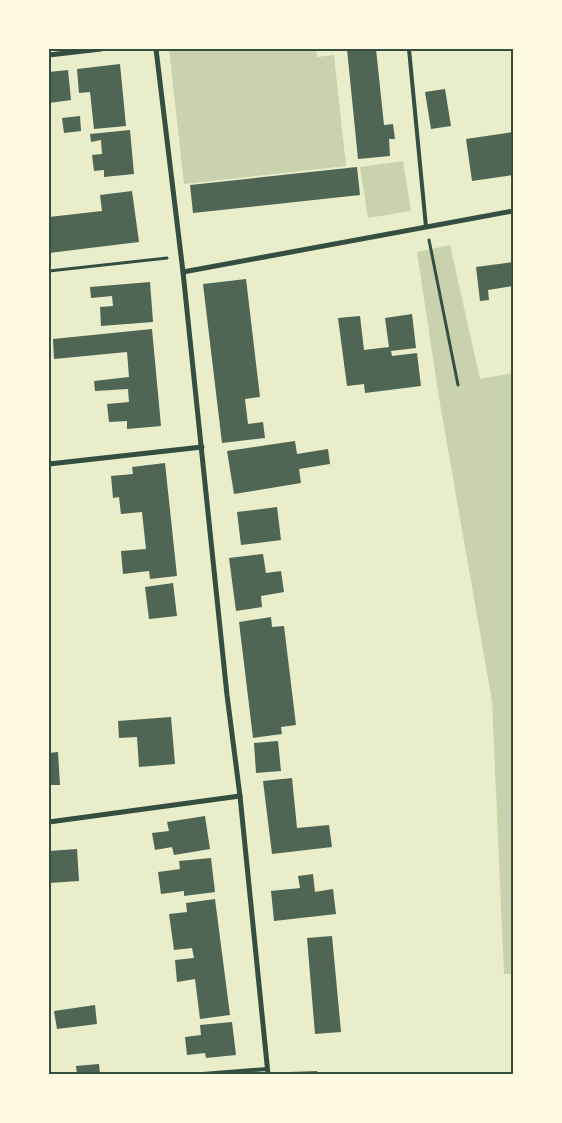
<svg xmlns="http://www.w3.org/2000/svg" width="562" height="1123" viewBox="0 0 562 1123" font-family="'Fira Sans Condensed',sans-serif">
<style>
.green{fill:#cad2ad}
.building{fill:#4f6655}
.lines{fill:none;stroke-linecap:round;stroke-linejoin:round}
.path{stroke:#344e41;stroke-width:3}
.service{stroke:#344e41;stroke-width:4}
.minor{stroke:#344e41;stroke-width:5}
.neatline{fill:none;stroke:#344e41;stroke-width:2}
</style>
<rect width="100%" height="100%" fill="#e9edc9"/>
<!-- green -->
<g class="green">
<path d="M 169,49 L 316,49 L 317,57 L 334,55 L 346,166 L 184,184 Z"/>
<path d="M 403,161 L 411,211 L 368,218 L 360,167 Z"/>
<path d="M 450,245 L 480,379 L 513,373 L 513,974 L 504,974 L 492,701 L 439,398 L 417,252 Z"/>
</g>
<!-- building -->
<g class="building">
<path d="M 347,49 L 376,49 L 384,125 L 393,124 L 395,139 L 389,139 L 390,156 L 358,159 Z"/>
<path d="M 120,64 L 126,126 L 94,129 L 90,92 L 79,93 L 77,69 Z"/>
<path d="M 68,70 L 71,100 L 49,103 L 49,72 Z"/>
<path d="M 445,89 L 451,126 L 431,129 L 425,92 Z"/>
<path d="M 80,116 L 81,131 L 64,133 L 62,118 Z"/>
<path d="M 130,130 L 134,174 L 104,177 L 104,170 L 94,171 L 92,155 L 102,154 L 101,140 L 91,142 L 90,134 Z"/>
<path d="M 513,132 L 513,175 L 472,181 L 466,139 Z"/>
<path d="M 357,167 L 360,195 L 193,213 L 190,185 Z"/>
<path d="M 132,191 L 139,242 L 49,253 L 49,217 L 102,211 L 100,195 Z"/>
<path d="M 513,262 L 513,286 L 488,290 L 489,300 L 480,301 L 476,267 Z"/>
<path d="M 246,279 L 260,397 L 245,399 L 248,424 L 263,422 L 265,438 L 222,443 L 203,284 Z"/>
<path d="M 150,282 L 153,322 L 101,326 L 100,307 L 113,306 L 112,296 L 91,298 L 90,287 Z"/>
<path d="M 412,314 L 416,348 L 391,351 L 392,356 L 417,353 L 421,386 L 365,393 L 364,384 L 347,386 L 338,318 L 360,316 L 364,350 L 389,347 L 385,318 Z"/>
<path d="M 152,329 L 161,426 L 127,429 L 127,421 L 109,422 L 107,404 L 129,402 L 128,389 L 95,391 L 94,381 L 129,377 L 127,352 L 54,359 L 53,339 Z"/>
<path d="M 295,441 L 297,454 L 328,449 L 330,464 L 299,469 L 301,483 L 234,494 L 227,451 Z"/>
<path d="M 165,463 L 177,576 L 150,579 L 149,571 L 123,574 L 121,551 L 146,549 L 142,512 L 121,514 L 119,497 L 113,498 L 111,476 L 133,474 L 132,467 Z"/>
<path d="M 277,507 L 281,540 L 241,545 L 237,512 Z"/>
<path d="M 263,554 L 266,573 L 281,571 L 284,592 L 261,596 L 262,607 L 236,611 L 229,558 Z"/>
<path d="M 173,583 L 177,616 L 149,619 L 145,587 Z"/>
<path d="M 271,617 L 272,627 L 284,626 L 296,725 L 281,727 L 282,734 L 253,738 L 239,622 Z"/>
<path d="M 171,717 L 175,764 L 139,767 L 137,737 L 119,738 L 118,721 Z"/>
<path d="M 278,741 L 281,771 L 256,773 L 254,743 Z"/>
<path d="M 58,752 L 60,785 L 49,785 L 49,753 Z"/>
<path d="M 292,778 L 297,828 L 329,825 L 332,847 L 272,854 L 263,781 Z"/>
<path d="M 205,816 L 210,849 L 174,855 L 172,847 L 155,850 L 152,833 L 169,831 L 167,822 Z"/>
<path d="M 77,849 L 79,881 L 49,883 L 49,851 Z"/>
<path d="M 211,858 L 215,892 L 184,896 L 184,891 L 161,894 L 158,872 L 180,869 L 179,861 Z"/>
<path d="M 313,874 L 315,892 L 333,889 L 336,914 L 274,921 L 271,891 L 300,888 L 298,876 Z"/>
<path d="M 215,899 L 230,1015 L 200,1019 L 195,979 L 177,982 L 175,960 L 194,958 L 192,948 L 174,950 L 169,914 L 187,912 L 186,903 Z"/>
<path d="M 332,936 L 341,1032 L 315,1034 L 307,938 Z"/>
<path d="M 95,1005 L 97,1024 L 57,1029 L 54,1011 Z"/>
<path d="M 232,1022 L 236,1055 L 206,1058 L 205,1053 L 187,1055 L 185,1037 L 201,1035 L 200,1025 Z"/>
<path d="M 99,1064 L 100,1074 L 77,1074 L 76,1066 Z"/>
<path d="M 317,1071 L 318,1074 L 290,1074 L 290,1072 Z"/>
</g>
<g class="lines">
<!-- path -->
<g class="path">
<path d="M 429,240 L 458,385"/>
<path d="M 49,271 L 167,258"/>
</g>
<!-- service -->
<g class="service">
<path d="M 409,49 L 426,227"/>
<path d="M 203,1074 L 267,1069"/>
</g>
<!-- minor -->
<g class="minor">
<path d="M 156,49 L 183,272 L 227,695 L 240,796 L 268,1074"/>
<path d="M 49,55 L 101,49"/>
<path d="M 183,272 L 513,211"/>
<path d="M 49,464 L 202,447"/>
<path d="M 49,822 L 240,796"/>
</g>
</g>
<!-- border -->
<rect width="562" height="1123" fill="none" stroke="#fefae0" stroke-width="100"/>
<rect x="50" y="50" width="462" height="1023" class="neatline"/>
</svg>
